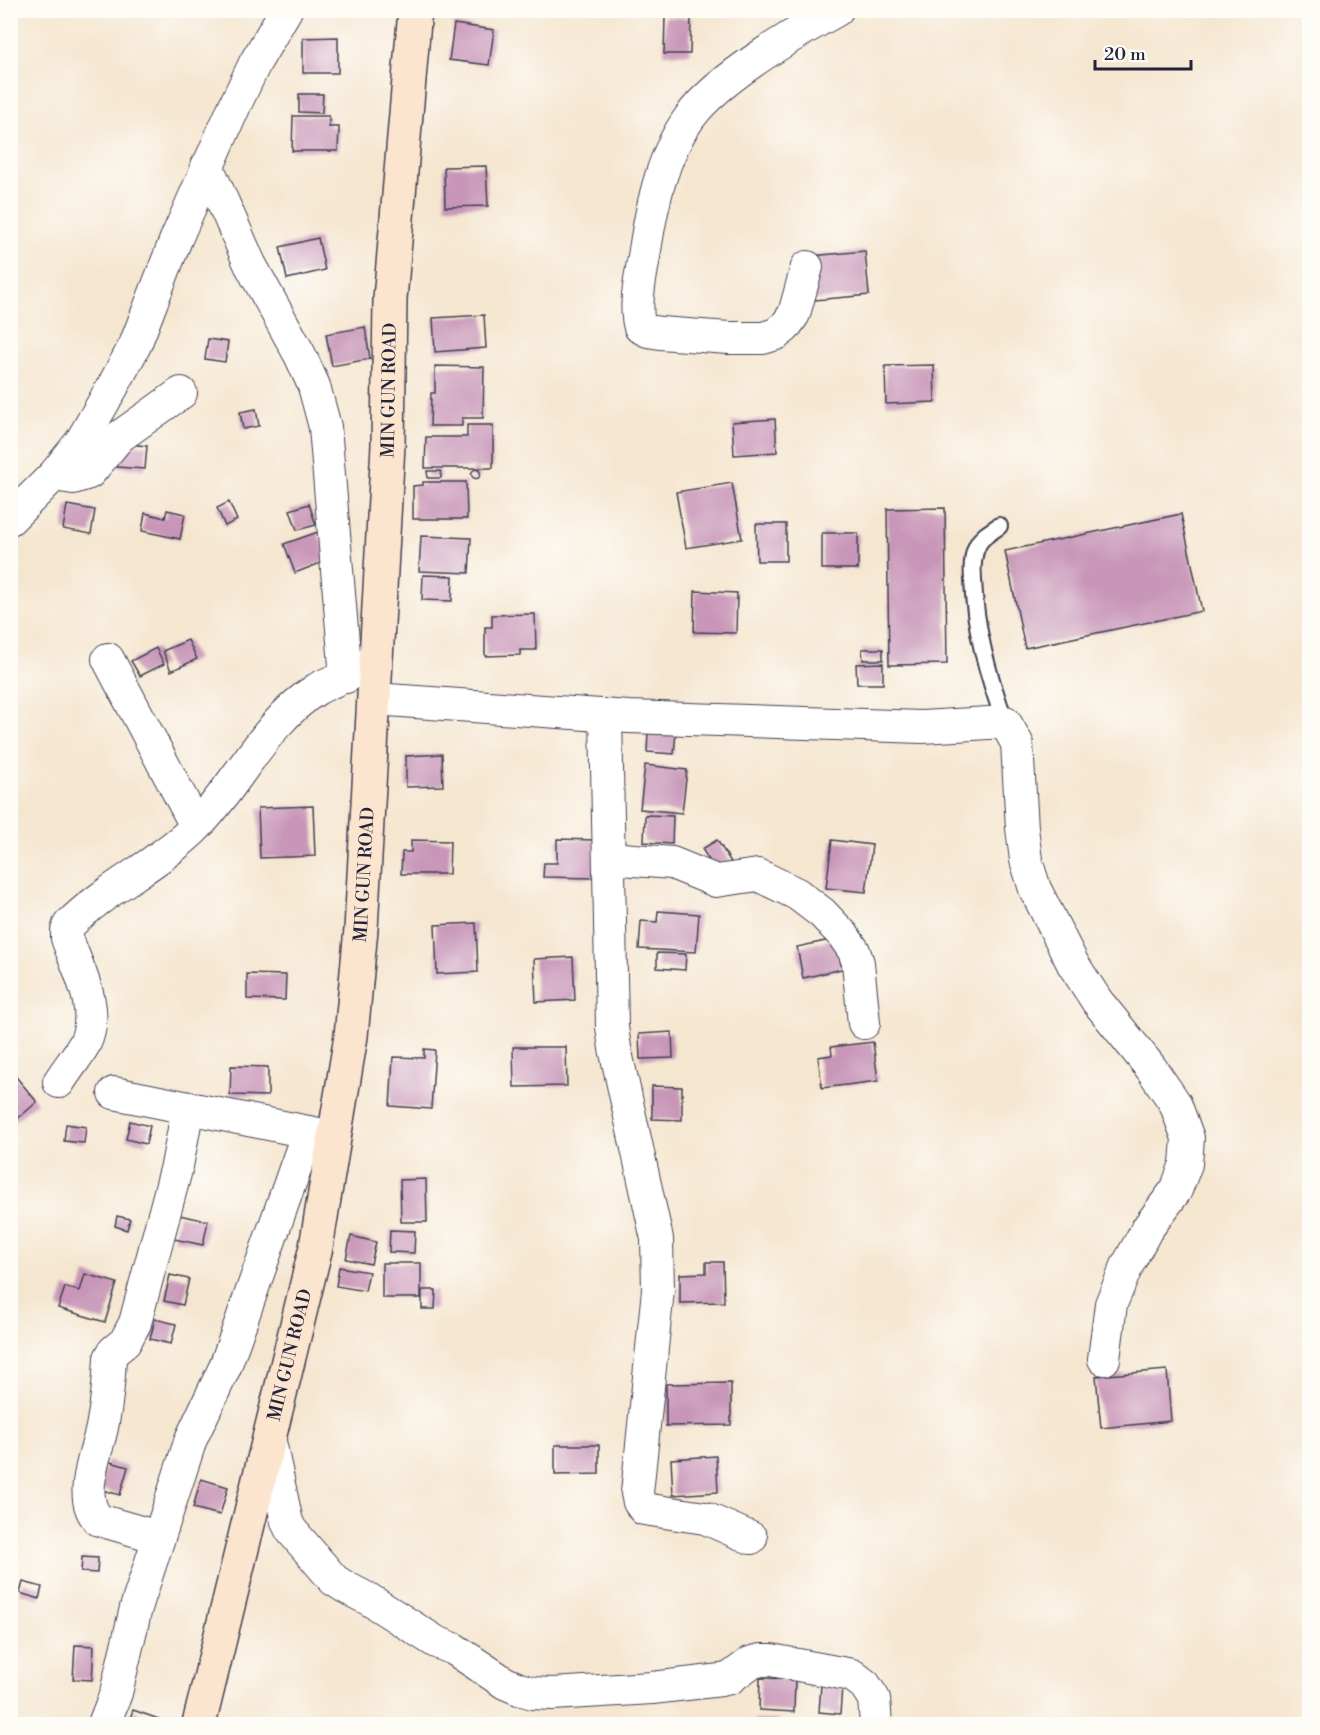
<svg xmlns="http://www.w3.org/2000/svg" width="1320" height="1735" viewBox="0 0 1320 1735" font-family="'Libre Bodoni',serif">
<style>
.building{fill:#c896b8}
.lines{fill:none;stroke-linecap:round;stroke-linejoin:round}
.lane-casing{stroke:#423f51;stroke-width:20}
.street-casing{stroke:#423f51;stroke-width:34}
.secondary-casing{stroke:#423f51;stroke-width:36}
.lane{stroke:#fff;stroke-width:16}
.street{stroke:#fff;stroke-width:32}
.secondary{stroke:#fce5cf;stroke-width:33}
.labels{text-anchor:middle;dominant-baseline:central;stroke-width:5;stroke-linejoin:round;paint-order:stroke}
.street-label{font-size:18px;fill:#22223b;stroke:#fdfcf7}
</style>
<rect width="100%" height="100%" fill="#fdfcf7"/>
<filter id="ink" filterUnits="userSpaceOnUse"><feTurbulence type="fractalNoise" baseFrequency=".0167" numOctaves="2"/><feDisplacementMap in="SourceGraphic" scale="12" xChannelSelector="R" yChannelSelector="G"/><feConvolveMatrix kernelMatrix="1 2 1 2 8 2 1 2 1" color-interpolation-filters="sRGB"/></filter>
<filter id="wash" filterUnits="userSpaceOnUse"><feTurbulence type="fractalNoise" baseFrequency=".008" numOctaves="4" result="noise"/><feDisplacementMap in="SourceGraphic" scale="24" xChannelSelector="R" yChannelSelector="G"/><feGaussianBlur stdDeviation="1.35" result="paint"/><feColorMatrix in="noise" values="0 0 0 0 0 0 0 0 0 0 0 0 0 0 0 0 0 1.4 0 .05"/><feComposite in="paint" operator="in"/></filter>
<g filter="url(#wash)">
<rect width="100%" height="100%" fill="#f5e6d0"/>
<g id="blocks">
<!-- building -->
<g class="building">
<path d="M 665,17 L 691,18 L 690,54 L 664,54 Z"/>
<path d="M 454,24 L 494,30 L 489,65 L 449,60 Z"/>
<path d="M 338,37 L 338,73 L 303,73 L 303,38 Z"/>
<path d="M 299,94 L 323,94 L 322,113 L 299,112 Z"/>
<path d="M 293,116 L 329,116 L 329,127 L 339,127 L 338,151 L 292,151 Z"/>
<path d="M 486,166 L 488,206 L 445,207 L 444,167 Z"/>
<path d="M 318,238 L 325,270 L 287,279 L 280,247 Z"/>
<path d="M 865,251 L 869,295 L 815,300 L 811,256 Z"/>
<path d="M 484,315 L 486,348 L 435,352 L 433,318 Z"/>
<path d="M 365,327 L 370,359 L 332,366 L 326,334 Z"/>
<path d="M 208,339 L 228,342 L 225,362 L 205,359 Z"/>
<path d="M 934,365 L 935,402 L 886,404 L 885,366 Z"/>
<path d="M 435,366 L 484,367 L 483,418 L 462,418 L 462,426 L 430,426 L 431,393 L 435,393 Z"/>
<path d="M 256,409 L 259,426 L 243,429 L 240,412 Z"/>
<path d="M 775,419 L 777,452 L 734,455 L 732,422 Z"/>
<path d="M 467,425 L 493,425 L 493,468 L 425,468 L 426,437 L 467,437 Z"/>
<path d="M 118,443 L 147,446 L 145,469 L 116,467 Z"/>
<circle cx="476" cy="474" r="4.5"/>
<path d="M 427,471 L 441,471 L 441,478 L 428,478 Z"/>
<path d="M 423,482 L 466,482 L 467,519 L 413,519 L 413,486 L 423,485 Z"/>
<path d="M 732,483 L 742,539 L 686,548 L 676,492 Z"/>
<path d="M 229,502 L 237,520 L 225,526 L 217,508 Z"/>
<path d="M 309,504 L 316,525 L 297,530 L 290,510 Z"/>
<path d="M 67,505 L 95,510 L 91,534 L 63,529 Z"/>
<path d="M 945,508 L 947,664 L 889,665 L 887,509 Z"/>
<path d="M 167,510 L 185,514 L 180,539 L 142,531 L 145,513 L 165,518 Z"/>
<path d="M 1181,514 L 1202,611 L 1025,648 L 1005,551 Z"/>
<path d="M 756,524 L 786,524 L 786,561 L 757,561 Z"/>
<path d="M 318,532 L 328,560 L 295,573 L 284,544 Z"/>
<rect x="822" y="533" width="36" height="36"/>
<path d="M 421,536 L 471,538 L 469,573 L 419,571 Z"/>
<path d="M 423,575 L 453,576 L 452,601 L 422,600 Z"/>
<path d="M 695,591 L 737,593 L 736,633 L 694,632 Z"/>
<path d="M 535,614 L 536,650 L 520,650 L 520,655 L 485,656 L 485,627 L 492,627 L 492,615 Z"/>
<path d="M 188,640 L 197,659 L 171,671 L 163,651 Z"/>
<path d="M 156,648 L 164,664 L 140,676 L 131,661 Z"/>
<path d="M 862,649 L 883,649 L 883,660 L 863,660 Z"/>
<path d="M 883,663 L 883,684 L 857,684 L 856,664 Z"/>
<path d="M 648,731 L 676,732 L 674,754 L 647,752 Z"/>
<path d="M 442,754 L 443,786 L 406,787 L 406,756 Z"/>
<path d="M 645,765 L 687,770 L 682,813 L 640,809 Z"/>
<path d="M 313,806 L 315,856 L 260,858 L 258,808 Z"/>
<path d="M 645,815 L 673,816 L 672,844 L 644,842 Z"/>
<path d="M 557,839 L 595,840 L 595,878 L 543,877 L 544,863 L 557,863 Z"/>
<path d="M 411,840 L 450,841 L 449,874 L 401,874 L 402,852 L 411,852 Z"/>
<path d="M 717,840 L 731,862 L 716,871 L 702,849 Z"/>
<path d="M 832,840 L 872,845 L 866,892 L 826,888 Z"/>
<path d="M 658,911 L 699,914 L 696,952 L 639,949 L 641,921 L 657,922 Z"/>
<path d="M 476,923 L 478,972 L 437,974 L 435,925 Z"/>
<path d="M 835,939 L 842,969 L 803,978 L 797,947 Z"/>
<path d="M 657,953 L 686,954 L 685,970 L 657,968 Z"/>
<path d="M 573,957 L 575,1000 L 536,1002 L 534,959 Z"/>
<path d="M 247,974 L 286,975 L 285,1000 L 247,999 Z"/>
<path d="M 672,1032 L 673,1058 L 640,1059 L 639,1034 Z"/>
<path d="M 873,1042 L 878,1081 L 822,1088 L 818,1057 L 832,1055 L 831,1047 Z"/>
<path d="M 513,1047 L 566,1047 L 567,1086 L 514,1087 Z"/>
<path d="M 424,1049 L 435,1050 L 431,1109 L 390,1106 L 393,1057 L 424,1058 Z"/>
<path d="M 231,1066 L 268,1067 L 268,1096 L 230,1095 Z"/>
<path d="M 12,1072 L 37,1102 L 14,1122 L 10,1118 L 10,1074 Z"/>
<path d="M 652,1086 L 682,1087 L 682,1120 L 652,1119 Z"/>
<path d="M 130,1121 L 150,1126 L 146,1144 L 126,1139 Z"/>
<path d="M 66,1124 L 86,1127 L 84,1143 L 64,1141 Z"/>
<path d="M 426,1179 L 427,1222 L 401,1222 L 400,1180 Z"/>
<path d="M 179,1215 L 208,1221 L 203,1245 L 174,1239 Z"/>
<path d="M 117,1216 L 130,1219 L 127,1230 L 115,1226 Z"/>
<path d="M 390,1230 L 415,1231 L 414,1253 L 389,1252 Z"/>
<path d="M 351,1236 L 376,1242 L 371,1264 L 346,1259 Z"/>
<path d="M 706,1262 L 723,1262 L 724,1302 L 680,1303 L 680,1274 L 706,1273 Z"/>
<rect x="382" y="1263" width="39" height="35"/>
<path d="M 339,1267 L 369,1272 L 365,1291 L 336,1286 Z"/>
<path d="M 85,1274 L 117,1283 L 105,1322 L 58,1308 L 65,1287 L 80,1291 Z"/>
<path d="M 170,1275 L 189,1279 L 183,1305 L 164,1301 Z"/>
<path d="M 422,1290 L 436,1290 L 435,1309 L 422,1309 Z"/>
<path d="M 155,1319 L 176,1324 L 171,1344 L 150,1339 Z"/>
<path d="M 1167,1370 L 1171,1421 L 1101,1428 L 1096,1376 Z"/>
<path d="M 731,1383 L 731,1425 L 666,1426 L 666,1384 Z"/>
<path d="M 555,1445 L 599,1445 L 599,1474 L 555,1475 Z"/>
<path d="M 716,1456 L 718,1492 L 673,1495 L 671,1459 Z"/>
<path d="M 107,1461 L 128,1467 L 120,1495 L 99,1489 Z"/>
<path d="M 201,1479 L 228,1487 L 220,1515 L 193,1508 Z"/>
<path d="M 82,1557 L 98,1558 L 97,1573 L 81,1572 Z"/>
<path d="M 23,1582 L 42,1587 L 39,1599 L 20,1593 Z"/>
<path d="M 75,1645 L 94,1646 L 92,1680 L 73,1679 Z"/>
<path d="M 760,1678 L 795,1679 L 794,1712 L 759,1710 Z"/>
<path d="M 821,1685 L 842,1686 L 840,1714 L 819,1712 Z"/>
<path d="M 133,1710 L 173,1724 L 128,1724 Z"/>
<rect x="754" y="1720" width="24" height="4"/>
</g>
</g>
</g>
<g filter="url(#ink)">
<use href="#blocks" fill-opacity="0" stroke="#423f51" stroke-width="1.5"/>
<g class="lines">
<defs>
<path id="lane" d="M 999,526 C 992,531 982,536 978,544 C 972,555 972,568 973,580 C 975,630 988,675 1005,722"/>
<g id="street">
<path d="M 207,166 L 250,264 L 300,355 L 314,386 L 325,427 L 346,677"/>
<path d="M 807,267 L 794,314 L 785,327 L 776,334 L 763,338 L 729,338 L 660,333 L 648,331 L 640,327 C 633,306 642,272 645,250 C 652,205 662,155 690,117 C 718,78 794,34 837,10"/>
<path d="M 54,475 L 73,478 L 89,473 L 119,437 L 181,393"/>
<path d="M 10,519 L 54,475 L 82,440 L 113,386 L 135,345 L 176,239 L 235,105 L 255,63 L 286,10"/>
<path d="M 108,659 L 196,826"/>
<path d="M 374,699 L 629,717 L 922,727 L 1005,722 L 1017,743 L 1022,828 L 1026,860 L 1035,889 L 1073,964 L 1097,1001 L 1151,1068 L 1175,1103 L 1188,1138 L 1186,1164 L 1176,1190 L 1147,1229 L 1127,1266 L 1111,1304 L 1104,1359"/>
<path d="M 606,715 L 612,1027 L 615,1048 L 657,1239 L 658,1290 L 637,1493 L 639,1502 L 644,1509 L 705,1518 L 751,1538"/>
<path d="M 609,858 L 672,863 L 716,881 L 758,875 L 797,894 L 822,913 L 843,935 L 854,951 L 858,963 L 864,1023"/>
<path d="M 59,1082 C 67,1069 78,1056 85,1043 C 101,1009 78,970 67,938 L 67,931 L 69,925 C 106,888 155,866 193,830 C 236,788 264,722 317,689 C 335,679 357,672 376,664"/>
<path d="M 114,1093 L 328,1136"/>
<path d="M 269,1437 L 287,1522 L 291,1530 L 334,1580 L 345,1587 L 370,1600 L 436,1642 L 454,1649 L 505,1683 L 519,1689 L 533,1693 L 552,1694 L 652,1688 L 721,1680 L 730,1678 L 750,1663 L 761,1660 L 771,1660 L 852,1675 L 865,1685 L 874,1699 L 876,1724"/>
<path d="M 158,1537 L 99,1520 C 75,1497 99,1450 103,1422 C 107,1401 109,1379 110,1358 L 114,1351 L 125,1342 L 135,1323 L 177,1166 L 188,1108"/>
<path d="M 104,1724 L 116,1693 L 136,1608 L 191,1439 L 225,1367 L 308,1132"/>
</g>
<g id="secondary">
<path id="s1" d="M 199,1724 L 316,1247 L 351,1036 L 361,929 L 388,445 L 390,299 L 415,10"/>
</g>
</defs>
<!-- lane casing -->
<use href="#lane" class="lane-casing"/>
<!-- street casing -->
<use href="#street" class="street-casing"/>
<!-- secondary casing -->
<use href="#secondary" class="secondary-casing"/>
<!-- lane -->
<use href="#lane" class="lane"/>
<!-- street -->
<use href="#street" class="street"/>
<!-- secondary -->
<use href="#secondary" class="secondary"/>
</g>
</g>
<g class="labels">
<!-- street labels -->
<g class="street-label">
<text stroke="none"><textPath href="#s1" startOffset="1352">MIN GUN ROAD</textPath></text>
<text stroke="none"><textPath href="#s1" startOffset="867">MIN GUN ROAD</textPath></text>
<text stroke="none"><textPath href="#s1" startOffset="380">MIN GUN ROAD</textPath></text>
</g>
</g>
<!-- margin -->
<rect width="1320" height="1735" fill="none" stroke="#fdfcf7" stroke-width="36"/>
<!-- scale -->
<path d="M1095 60v9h96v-9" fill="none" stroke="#22223b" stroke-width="3"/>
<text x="1104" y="60" font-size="18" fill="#22223b" stroke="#fdfcf7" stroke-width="4.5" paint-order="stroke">20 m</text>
</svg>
